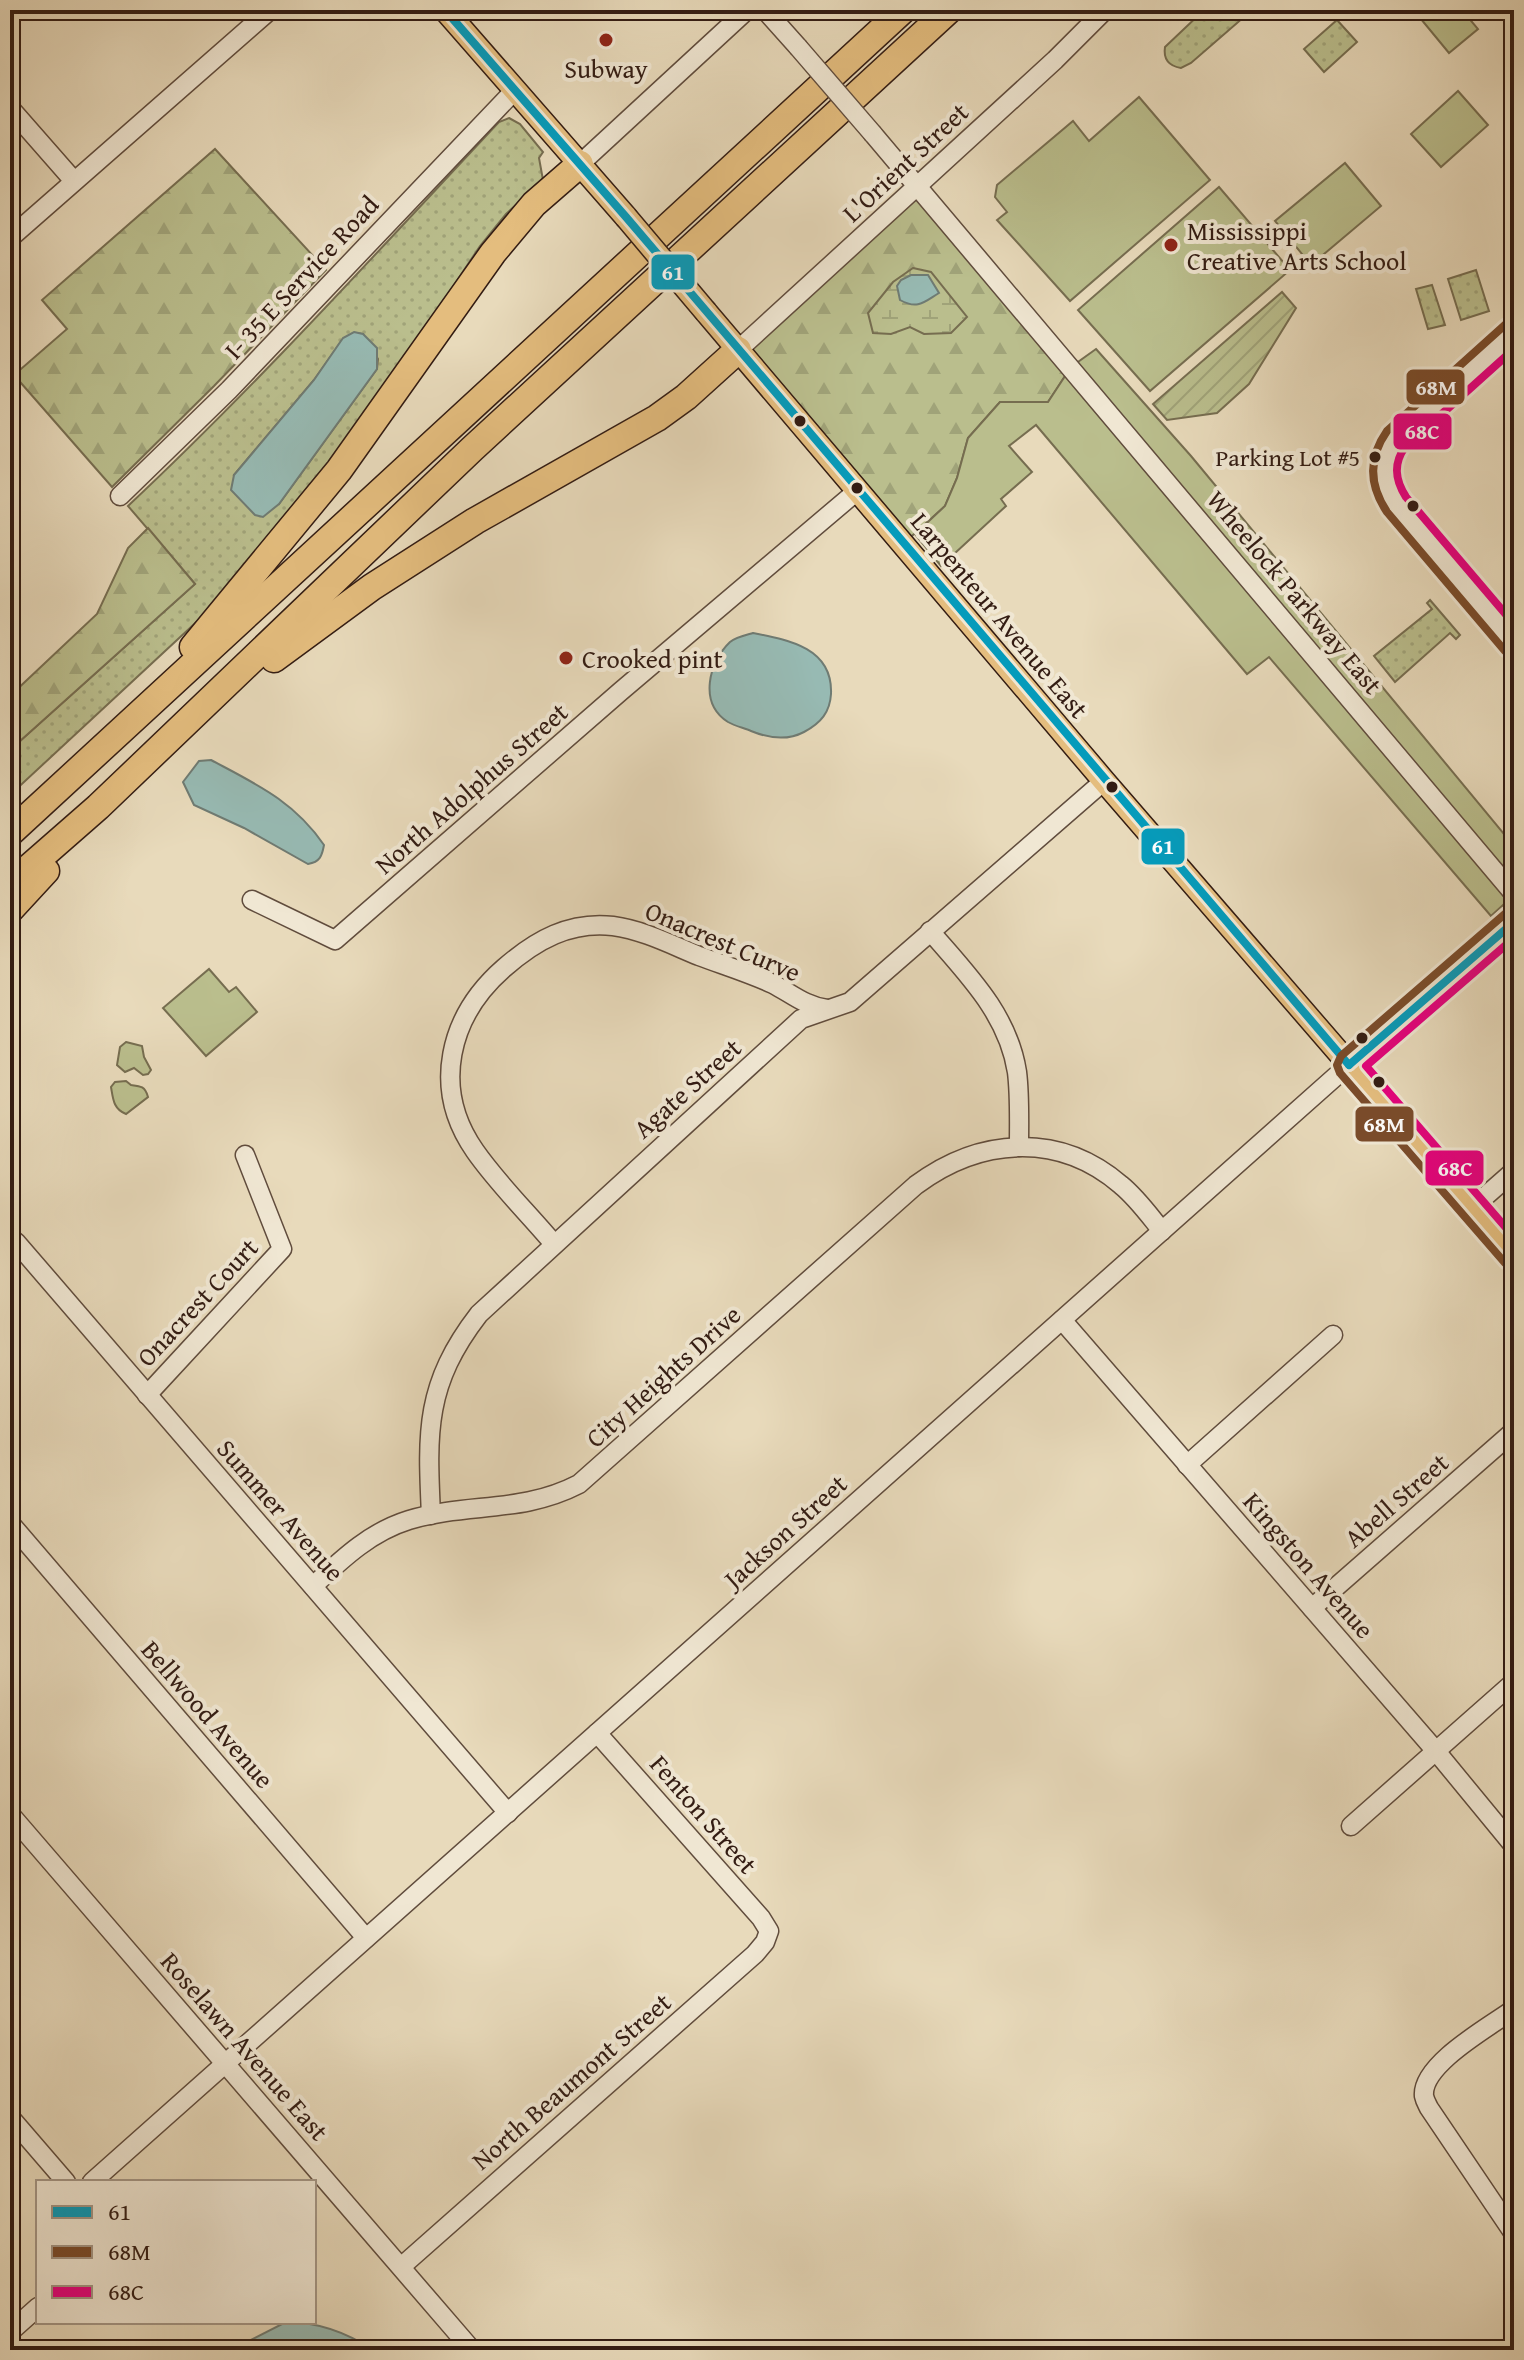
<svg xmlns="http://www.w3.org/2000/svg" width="1524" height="2360" viewBox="0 0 1524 2360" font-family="'Gentium Book Plus',serif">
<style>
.grass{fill:url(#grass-dots);stroke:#766d50;stroke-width:2;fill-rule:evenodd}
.forest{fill:url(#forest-firs);stroke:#766d50;stroke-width:2}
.wetland{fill:url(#wetland-marsh);stroke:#766d50;stroke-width:2}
.park{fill:#babe8d;stroke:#766d50;stroke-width:2}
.garden{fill:url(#garden-furrows);stroke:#766d50;stroke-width:2}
.water{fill:#97bab3;stroke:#6f7b73;stroke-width:2}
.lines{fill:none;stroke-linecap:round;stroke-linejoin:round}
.minor-casing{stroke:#604c3d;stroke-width:21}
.major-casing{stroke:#331c13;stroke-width:25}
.highway-casing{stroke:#331c13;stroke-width:29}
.minor{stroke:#f0e7d3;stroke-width:18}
.major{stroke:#e4bd7e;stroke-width:22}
.highway{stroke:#e4bd7e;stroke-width:26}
.minor-bridge-casing{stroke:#604c3d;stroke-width:21;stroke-linecap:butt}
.major-bridge-casing{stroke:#331c13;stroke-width:25;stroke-linecap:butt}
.minor-bridge{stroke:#f0e7d3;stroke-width:18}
.major-bridge{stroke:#e4bd7e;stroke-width:22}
.bus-1-casing{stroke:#f0e7d3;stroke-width:14}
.bus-2-casing{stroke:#f0e7d3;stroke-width:14}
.bus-3-casing{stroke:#f0e7d3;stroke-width:14}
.bus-1{stroke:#059bbb;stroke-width:8}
.bus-2{stroke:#7a4b2a;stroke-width:8}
.bus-3{stroke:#e5007d;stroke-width:8}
.poi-dot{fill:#8f2418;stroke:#f0e7d3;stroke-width:3}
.bus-dot{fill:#331c13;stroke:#f0e7d3;stroke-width:3}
.labels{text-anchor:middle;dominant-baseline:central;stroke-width:8;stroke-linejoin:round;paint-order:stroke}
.bus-label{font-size:24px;fill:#331c13;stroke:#f0e7d3;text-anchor:end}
.poi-label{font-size:26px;fill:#331c13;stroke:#f0e7d3;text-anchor:start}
.street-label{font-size:26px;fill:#331c13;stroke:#f0e7d3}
.line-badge{stroke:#f0e7d3;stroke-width:3}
.badge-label{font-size:22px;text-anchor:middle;font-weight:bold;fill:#fff}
</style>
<defs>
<pattern id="grass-dots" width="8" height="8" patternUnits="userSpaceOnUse" patternTransform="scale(2)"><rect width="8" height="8" fill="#babe8d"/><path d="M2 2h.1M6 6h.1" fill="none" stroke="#a0a379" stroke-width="1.8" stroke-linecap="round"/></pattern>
<pattern id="forest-firs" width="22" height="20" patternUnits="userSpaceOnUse" patternTransform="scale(2)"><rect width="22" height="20" fill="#babe8d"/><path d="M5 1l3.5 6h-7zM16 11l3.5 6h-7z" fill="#a0a379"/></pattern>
<pattern id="wetland-marsh" width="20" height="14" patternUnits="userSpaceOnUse" patternTransform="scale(2)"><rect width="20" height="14" fill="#babe8d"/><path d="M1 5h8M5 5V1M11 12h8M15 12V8" fill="none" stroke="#a0a379"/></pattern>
<pattern id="garden-furrows" width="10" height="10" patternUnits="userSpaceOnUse" patternTransform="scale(2)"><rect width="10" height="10" fill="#babe8d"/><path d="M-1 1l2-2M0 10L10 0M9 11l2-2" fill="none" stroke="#a0a379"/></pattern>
</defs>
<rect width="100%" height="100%" fill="#e8dabb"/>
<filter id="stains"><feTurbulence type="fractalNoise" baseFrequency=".0025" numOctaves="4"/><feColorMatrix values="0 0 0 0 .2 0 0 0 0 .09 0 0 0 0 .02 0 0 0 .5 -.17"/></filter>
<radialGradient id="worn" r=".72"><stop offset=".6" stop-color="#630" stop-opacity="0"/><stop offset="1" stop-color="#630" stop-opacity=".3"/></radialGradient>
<!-- grass -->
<g class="grass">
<path d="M 1204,10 L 1252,10 L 1191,63 L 1181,68 C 1169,66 1163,60 1165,47 Z"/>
<path d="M 1337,20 L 1357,42 L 1324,72 L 1304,49 Z"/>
<path d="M 509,118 L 520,124 L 543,152 L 539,158 L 543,180 L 506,214 L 480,246 L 421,335 L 394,382 L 233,588 L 10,795 L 10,750 L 195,584 L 128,506 C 258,384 377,252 499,122 ZM 354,333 L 363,334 L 378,359 L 377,369 L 279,504 L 234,475 L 314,380 L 343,339 Z"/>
<path d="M 1476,270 L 1489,311 L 1461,320 L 1448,279 Z"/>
<path d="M 1432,285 L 1445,325 L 1428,329 L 1416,289 Z"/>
<path d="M 1430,600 L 1460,635 L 1456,639 L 1450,633 L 1395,682 L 1374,656 L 1432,609 L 1427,603 Z"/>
</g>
<!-- forest -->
<g class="forest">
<path d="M 215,149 L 326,270 L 214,386 L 112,487 L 14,375 L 67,329 L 42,300 Z"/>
<path d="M 918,187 L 1071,367 L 1048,402 L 1000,402 L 968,438 L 957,478 L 945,506 L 903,544 L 738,350 Z"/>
<path d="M 148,528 L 195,584 L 10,750 L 10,696 L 97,614 L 128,548 Z"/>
</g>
<!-- wetland -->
<path class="wetland" d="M 913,268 L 931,272 L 967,317 L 951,333 L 924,334 L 910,327 L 891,334 L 873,333 L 868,313 L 893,282 Z"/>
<!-- park -->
<g class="park">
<path d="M 1419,10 L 1462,10 L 1478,29 L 1449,53 L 1416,13 Z"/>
<path d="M 1458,91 L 1488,125 L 1441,167 L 1411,134 Z"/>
<path d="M 1139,97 L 1210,180 L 1070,301 L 997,220 L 1007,212 L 995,197 L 997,185 L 1073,121 L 1089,141 Z"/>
<path d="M 1345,163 L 1381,206 L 1311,265 L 1275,221 Z"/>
<path d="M 1219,187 L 1290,270 L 1150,391 L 1078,310 Z"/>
<path d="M 1096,349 L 1191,456 L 1514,846 L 1514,895 L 1491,916 L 1269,657 L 1247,674 L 1036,425 L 1009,446 L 1032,472 L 1001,499 L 1006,506 L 941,566 L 915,534 L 945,506 L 957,478 L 968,438 L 1000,402 L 1048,402 L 1071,367 Z"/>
<path d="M 209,969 L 229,992 L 236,987 L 257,1012 L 206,1056 L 163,1008 Z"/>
<path d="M 126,1042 L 142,1046 L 144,1057 L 151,1070 L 148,1074 L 143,1075 L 134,1068 L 125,1072 L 117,1065 L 120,1047 Z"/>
<path d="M 126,1081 L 131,1085 C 140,1086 145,1086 148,1097 L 126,1114 C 113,1109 113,1098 111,1087 L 115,1082 Z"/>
</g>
<!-- garden -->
<path class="garden" d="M 1282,292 L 1296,308 L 1249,384 L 1217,413 L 1167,420 L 1153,404 Z"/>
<!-- water -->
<g class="water">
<path d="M 911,275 L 928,275 L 939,293 C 924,302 918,310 900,300 L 897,286 L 901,280 Z"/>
<path d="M 354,332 L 363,334 L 377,348 L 377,369 L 279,504 L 263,517 L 255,515 L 231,490 L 234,475 L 314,380 L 343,338 Z"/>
<path d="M 753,633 C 789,640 833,648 831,694 C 830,712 821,723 804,732 C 787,741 768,738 751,731 C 744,728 735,726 728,722 C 698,703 709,662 730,642 C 736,637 746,635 753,633 Z"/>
<path d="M 211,760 C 256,784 294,801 324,845 C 322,856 320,862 308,864 L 244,828 L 194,805 L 183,782 L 199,761 Z"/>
<path d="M 286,2322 C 318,2322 346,2332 373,2350 L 231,2350 Z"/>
</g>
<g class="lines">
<defs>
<g id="minor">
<path d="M 765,10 L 798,47"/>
<path d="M 10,108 L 74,181"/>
<path d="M 873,134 L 1514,894"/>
<path d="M 580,164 L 747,10"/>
<path d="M 10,238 L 270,10"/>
<path d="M 1514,333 L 1396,439 C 1379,459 1381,483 1396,504 L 1514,643"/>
<path d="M 738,350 L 1055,60 L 1105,10"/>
<path d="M 120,496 L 229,390 L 515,90"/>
<path d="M 252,900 L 335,940 L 621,691 L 857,491"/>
<path d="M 930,931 C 967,974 1008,1014 1017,1072 C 1020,1096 1019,1122 1019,1147"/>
<path d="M 1473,1207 L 1514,1171"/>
<path d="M 16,1242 L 508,1813"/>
<path d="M 554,1244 C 528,1213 498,1184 475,1151 C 431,1088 449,1016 504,968 C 536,940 570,921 613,926 C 643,930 672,945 699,956 C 723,965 749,973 773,984 C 792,994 805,1006 827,1009"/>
<path d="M 1062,1320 L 1435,1750 L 1514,1846"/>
<path d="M 147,1395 L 282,1249 L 245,1155"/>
<path d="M 1187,1465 L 1333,1335"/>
<path d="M 431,1515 C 427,1431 425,1384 479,1314 L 801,1019 L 850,1002 L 1104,781"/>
<path d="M 10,1523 L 366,1938"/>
<path d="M 313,1586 C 342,1559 370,1532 409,1520 C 468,1502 521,1514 579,1484 L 916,1185 C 979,1138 1058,1131 1121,1185 C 1137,1198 1149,1215 1162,1231"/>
<path d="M 1312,1608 L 1514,1431"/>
<path d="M 10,1814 L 472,2350"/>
<path d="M 1351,1826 L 1514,1682"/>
<path d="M 1514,2009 C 1491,2026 1421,2064 1424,2096 C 1425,2101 1427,2104 1429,2108 L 1514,2234"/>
<path d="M 10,2117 L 66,2182"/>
<path d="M 92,2182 L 1335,1077 L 1514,922"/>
<path d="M 402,2266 L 755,1954 L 765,1942 L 769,1931 L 761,1918 L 597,1733"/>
<path d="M 10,2332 L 38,2307"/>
</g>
<g id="major">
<path d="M 445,10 L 626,217"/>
<path d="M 706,312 L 1104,781 L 1514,1255"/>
</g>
<g id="highway">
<path d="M 193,647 L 339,470 L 493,253 L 534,204 L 580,164"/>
<path d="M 274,659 L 372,587 L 475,521 L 657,418 L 686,397 L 738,350"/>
<path d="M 10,833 L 903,10"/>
<path d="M 10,884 L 98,807 L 472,449 L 949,10"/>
<path d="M 10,910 L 46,871"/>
</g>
</defs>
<!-- minor casing -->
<use href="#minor" class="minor-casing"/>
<!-- major casing -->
<use href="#major" class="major-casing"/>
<!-- highway casing -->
<use href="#highway" class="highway-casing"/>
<!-- minor -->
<use href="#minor" class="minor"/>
<!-- major -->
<use href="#major" class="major"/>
<!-- highway -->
<use href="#highway" class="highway"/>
<defs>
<path id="minor-bridge" d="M 798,47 L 873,134"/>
<path id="major-bridge" d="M 626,217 L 706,312"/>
</defs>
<!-- minor-bridge casing -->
<use href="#minor-bridge" class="minor-bridge-casing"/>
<!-- major-bridge casing -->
<use href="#major-bridge" class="major-bridge-casing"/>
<!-- minor-bridge -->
<use href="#minor-bridge" class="minor-bridge"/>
<!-- major-bridge -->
<use href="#major-bridge" class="major-bridge"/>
<defs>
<g id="bus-1">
<path d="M 445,10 L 626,217 L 1349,1065"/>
<path d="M 1349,1065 L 1514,922"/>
</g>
<g id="bus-2">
<path d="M 1505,651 L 1387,512 C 1369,485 1368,458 1387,431 L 1506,324"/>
<path d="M 1505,1263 L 1340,1073 L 1337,1065 L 1341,1056 L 1506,913"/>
</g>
<g id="bus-3">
<path d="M 1514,349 L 1405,447 C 1393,464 1395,480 1406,497 L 1514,624"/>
<path d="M 1514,938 L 1366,1066 L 1514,1237"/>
</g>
</defs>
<!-- bus-1 casing -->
<use href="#bus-1" class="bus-1-casing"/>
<!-- bus-2 casing -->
<use href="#bus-2" class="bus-2-casing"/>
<!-- bus-3 casing -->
<use href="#bus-3" class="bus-3-casing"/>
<!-- bus-1 -->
<use href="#bus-1" class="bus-1"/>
<!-- bus-2 -->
<use href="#bus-2" class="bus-2"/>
<!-- bus-3 -->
<use href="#bus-3" class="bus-3"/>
</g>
<!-- markers -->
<g class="poi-dot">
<circle cx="606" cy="40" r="8"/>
<circle cx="1171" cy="245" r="8"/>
<circle cx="566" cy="658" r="8"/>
</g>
<g class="bus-dot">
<circle cx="800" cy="421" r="7"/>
<circle cx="1375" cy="457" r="7"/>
<circle cx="857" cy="488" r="7"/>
<circle cx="1413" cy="506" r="7"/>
<circle cx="1112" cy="787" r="7"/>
<circle cx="1362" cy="1038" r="7"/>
<circle cx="1379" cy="1082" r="7"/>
</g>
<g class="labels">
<!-- bus labels -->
<g class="bus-label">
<text x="1360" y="457">Parking Lot #5</text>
</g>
<!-- poi labels -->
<g class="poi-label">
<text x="606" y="68" text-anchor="middle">Subway</text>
<text x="1187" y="230">Mississippi<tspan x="1187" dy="30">Creative Arts School</tspan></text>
<text x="582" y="658">Crooked pint</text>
</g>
<!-- street labels -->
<g class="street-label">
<text transform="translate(905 162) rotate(-43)">L'Orient Street</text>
<text transform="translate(301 277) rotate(-47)">I- 35 E Service Road</text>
<text transform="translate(1295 592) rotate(50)">Wheelock Parkway East</text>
<text transform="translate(1000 615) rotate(50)">Larpenteur Avenue East</text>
<text transform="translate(471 788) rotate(-41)">North Adolphus Street</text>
<text transform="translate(723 941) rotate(23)">Onacrest Curve</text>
<text transform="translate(687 1088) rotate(-42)">Agate Street</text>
<text transform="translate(197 1302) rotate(-47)">Onacrest Court</text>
<text transform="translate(663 1376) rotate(-42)">City Heights Drive</text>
<text transform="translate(1396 1500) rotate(-41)">Abell Street</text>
<text transform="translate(281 1510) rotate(49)">Summer Avenue</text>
<text transform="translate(785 1531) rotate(-42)">Jackson Street</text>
<text transform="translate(1309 1565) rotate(49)">Kingston Avenue</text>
<text transform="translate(208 1714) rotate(49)">Bellwood Avenue</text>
<text transform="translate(704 1814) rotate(49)">Fenton Street</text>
<text transform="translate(245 2046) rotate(49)">Roselawn Avenue East</text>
<text transform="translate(571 2081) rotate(-41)">North Beaumont Street</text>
</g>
</g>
<g class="line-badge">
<rect x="650" y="253" width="46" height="38" rx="8" fill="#059bbb"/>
<rect x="1405" y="368" width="61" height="38" rx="8" fill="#7a4b2a"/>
<rect x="1392" y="412" width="61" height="39" rx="8" fill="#e5007d"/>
<rect x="1140" y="827" width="46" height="39" rx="8" fill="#059bbb"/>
<rect x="1354" y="1105" width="61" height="38" rx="8" fill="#7a4b2a"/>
<rect x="1424" y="1149" width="61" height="38" rx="8" fill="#e5007d"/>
</g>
<g class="badge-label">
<text x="673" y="280">61</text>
<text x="1436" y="395">68M</text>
<text x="1422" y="439">68C</text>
<text x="1163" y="854">61</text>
<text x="1384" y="1132">68M</text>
<text x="1455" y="1176">68C</text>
</g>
<!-- margin -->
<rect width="1524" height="2360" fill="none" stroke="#e8dabb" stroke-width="40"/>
<rect x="12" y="12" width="1500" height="2336" fill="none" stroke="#331c13" stroke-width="4"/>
<rect x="20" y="20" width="1484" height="2320" fill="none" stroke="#331c13" stroke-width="2"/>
<!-- legend -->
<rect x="36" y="2180" width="280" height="144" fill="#f0e7d3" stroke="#a49686" stroke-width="2"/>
<rect x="52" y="2206" width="40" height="12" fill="#059bbb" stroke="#a49686" stroke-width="2"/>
<text x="108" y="2220" font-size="24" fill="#331c13">61</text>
<rect x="52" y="2246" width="40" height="12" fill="#7a4b2a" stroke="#a49686" stroke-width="2"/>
<text x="108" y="2260" font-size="24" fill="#331c13">68M</text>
<rect x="52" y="2286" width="40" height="12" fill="#e5007d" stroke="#a49686" stroke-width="2"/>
<text x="108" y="2300" font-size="24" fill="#331c13">68C</text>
<rect width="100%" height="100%" filter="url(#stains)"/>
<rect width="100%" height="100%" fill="url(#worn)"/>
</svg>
